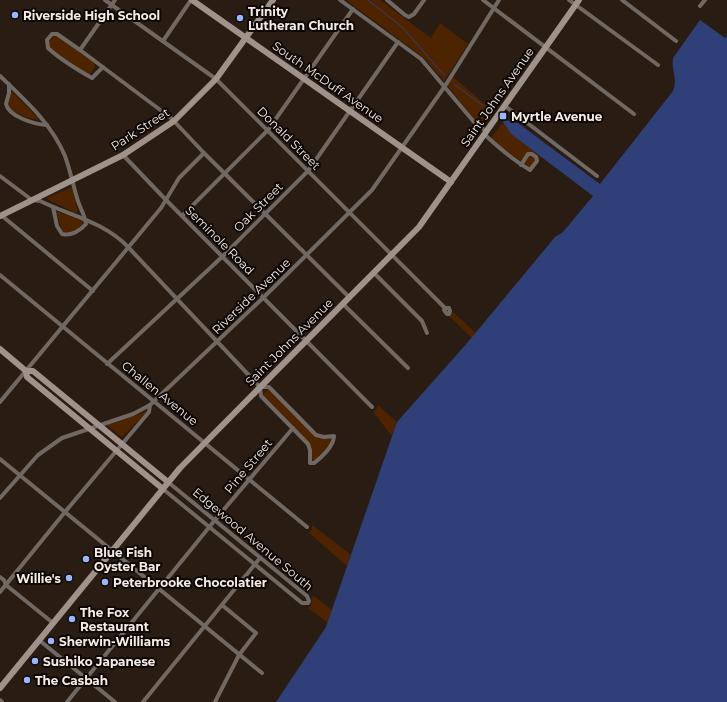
<svg xmlns="http://www.w3.org/2000/svg" width="727" height="702" viewBox="0 0 727 702" font-family="Montserrat,sans-serif">
<style>
.green{fill:#4d2300}
.water{fill:#2f4079}
.lines{fill:none;stroke-linecap:round;stroke-linejoin:round}
.stream{stroke:#2f4079;stroke-width:1}
.street{stroke:#706863;stroke-width:4}
.secondary{stroke:#9e928a;stroke-width:6}
.poi-dot{fill:#9bb5fd;stroke:#0d0805;stroke-width:1.5}
.labels{text-anchor:middle;dominant-baseline:central;stroke-width:4;stroke-linejoin:round;paint-order:stroke}
.poi-label{font-size:12px;font-weight:bold;fill:#f6ece5;stroke:#0d0805;text-anchor:start}
.street-label{font-size:12px;fill:#f6ece5;stroke:#0d0805}
</style>
<rect width="100%" height="100%" fill="#291c12"/>
<!-- green -->
<g class="green">
<path d="M 346,0 L 380,0 L 431,38 L 440,23 L 468,44 L 444,81 L 423,57 Z"/>
<path d="M 54,36 L 57,36 L 94,63 L 95,67 L 90,74 L 85,74 L 49,47 L 49,42 Z"/>
<path d="M 452,76 L 493,111 L 483,127 L 475,120 L 447,85 Z"/>
<path d="M 11,91 L 40,120 L 28,118 L 12,111 L 8,103 Z"/>
<path d="M 503,122 L 511,134 L 541,157 L 533,170 L 501,147 L 491,138 Z"/>
<path d="M 72,187 L 78,212 L 76,213 L 47,199 L 49,197 Z"/>
<path d="M 56,211 L 83,221 L 82,225 C 76,230 69,235 62,231 Z"/>
<path d="M 453,312 L 476,333 L 472,338 L 449,316 Z"/>
<path d="M 268,389 L 317,437 L 329,438 L 331,440 L 331,442 L 316,460 L 312,459 C 310,455 312,449 310,444 L 262,396 Z"/>
<path d="M 378,405 L 397,422 L 392,436 L 373,412 L 376,410 Z"/>
<path d="M 148,411 L 122,437 L 107,425 Z"/>
<path d="M 312,526 L 314,526 L 351,555 L 347,566 L 309,533 L 312,530 Z"/>
<path d="M 314,596 L 332,610 L 328,623 L 308,608 L 311,606 L 312,598 Z"/>
</g>
<!-- water -->
<path class="water" d="M 700,20 L 725,38 L 727,36 L 727,702 L 276,702 L 326,627 L 397,422 L 468,342 L 555,237 L 563,232 L 593,196 L 511,134 L 503,122 L 505,120 L 518,123 L 600,184 L 673,91 C 678,77 671,71 673,58 Z"/>
<g class="lines">
<!-- stream -->
<g class="stream">
<path d="M 368,0 L 402,27 L 445,76"/>
<path d="M 454,84 L 493,113"/>
</g>
<!-- street -->
<g class="street">
<path d="M 105,0 L 216,79 L 445,308 L 449,308 L 450,311 L 449,314 L 447,314 L 444,310 L 445,308"/>
<path d="M 340,0 L 421,59 L 474,122 L 486,131"/>
<path d="M 387,0 L 405,15 L 409,17 L 414,14 L 424,0"/>
<path d="M 483,0 L 634,114"/>
<path d="M 569,0 L 658,65"/>
<path d="M 622,0 L 676,41"/>
<path d="M 700,6 L 705,0"/>
<path d="M 163,41 L 191,0"/>
<path d="M 80,50 L 115,0"/>
<path d="M 103,67 L 92,78 C 76,69 61,60 48,48 L 47,40 L 52,34 L 57,34 L 80,50 L 171,118 L 204,153 L 350,298"/>
<path d="M 0,76 C 25,100 52,124 65,156 C 70,170 73,184 77,198 C 79,206 85,215 86,224 C 80,231 71,236 62,234 L 57,226 L 53,207"/>
<path d="M 9,84 L 9,93 L 6,104 C 9,117 34,124 47,125"/>
<path d="M 505,106 L 597,176"/>
<path d="M 484,134 C 499,148 513,160 530,170 L 537,161 L 536,157 L 532,154 L 528,154 L 521,165"/>
<path d="M 123,155 L 166,200 L 372,407"/>
<path d="M 0,176 L 32,200 L 40,201 C 71,216 104,222 128,247 L 260,387"/>
<path d="M 1,215 L 93,291"/>
<path d="M 182,216 L 268,130 L 353,9"/>
<path d="M 374,273 L 422,321 L 427,333"/>
<path d="M 0,275 L 307,527"/>
<path d="M 343,304 L 408,368"/>
<path d="M 107,364 L 223,256 L 308,171 L 398,42"/>
<path d="M 260,387 L 269,387 L 316,435 L 324,437 L 334,436 C 334,446 321,458 314,463 L 310,463 L 310,450 L 308,444 L 261,396 Z"/>
<path d="M 0,402 L 161,208 L 179,178 L 204,153"/>
<path d="M 0,459 L 262,673"/>
<path d="M 163,489 L 302,603 L 308,603 L 309,601 L 307,596 L 168,482"/>
<path d="M 0,498 L 38,455 L 62,438 L 133,414 L 150,405"/>
<path d="M 0,577 L 4,580 L 6,585 L 53,623"/>
<path d="M 0,592 L 65,512 L 149,412 L 150,405 L 264,297 L 372,190 L 445,86 L 499,0"/>
<path d="M 39,640 L 115,702"/>
<path d="M 0,700 L 2,702"/>
<path d="M 67,702 L 215,520 L 293,428"/>
<path d="M 143,702 L 260,558"/>
<path d="M 215,702 L 239,655 L 256,633 L 222,605"/>
</g>
<!-- secondary -->
<g class="secondary">
<path d="M 192,0 L 451,182"/>
<path d="M 0,216 L 123,155 L 174,121 L 216,79 L 273,0"/>
<path d="M 0,349 L 26,371 L 27,377 L 163,489"/>
<path d="M 26,371 L 33,371 L 168,482"/>
<path d="M 0,688 L 180,468 L 419,227 L 579,0"/>
</g>
</g>
<!-- markers -->
<g class="poi-dot">
<circle cx="15" cy="15" r="4"/>
<circle cx="240" cy="18" r="4"/>
<rect x="499" y="112" width="8" height="8" rx="2"/>
<circle cx="86" cy="559" r="4"/>
<circle cx="69" cy="578" r="4"/>
<circle cx="105" cy="582" r="4"/>
<circle cx="72" cy="619" r="4"/>
<circle cx="51" cy="641" r="4"/>
<circle cx="35" cy="661" r="4"/>
<circle cx="27" cy="680" r="4"/>
</g>
<g class="labels">
<!-- poi labels -->
<g class="poi-label">
<text x="248" y="11">Trinity<tspan x="248" dy="14">Lutheran Church</tspan></text>
<text x="23" y="15">Riverside High School</text>
<text x="511" y="116">Myrtle Avenue</text>
<text x="94" y="552">Blue Fish<tspan x="94" dy="14">Oyster Bar</tspan></text>
<text x="61" y="578" text-anchor="end">Willie's</text>
<text x="113" y="582">Peterbrooke Chocolatier</text>
<text x="80" y="612">The Fox<tspan x="80" dy="14">Restaurant</tspan></text>
<text x="59" y="641">Sherwin-Williams</text>
<text x="43" y="661">Sushiko Japanese</text>
<text x="35" y="680">The Casbah</text>
</g>
<!-- street labels -->
<g class="street-label">
<text transform="translate(328 82) rotate(35)">South McDuff Avenue</text>
<text transform="translate(497 97) rotate(-55)">Saint Johns Avenue</text>
<text transform="translate(140 129) rotate(-33)">Park Street</text>
<text transform="translate(289 138) rotate(45)">Donald Street</text>
<text transform="translate(258 207) rotate(-45)">Oak Street</text>
<text transform="translate(220 240) rotate(45)">Seminole Road</text>
<text transform="translate(251 296) rotate(-44)">Riverside Avenue</text>
<text transform="translate(289 342) rotate(-45)">Saint Johns Avenue</text>
<text transform="translate(160 393) rotate(39)">Challen Avenue</text>
<text transform="translate(248 466) rotate(-50)">Pine Street</text>
<text transform="translate(253 539) rotate(40)">Edgewood Avenue South</text>
</g>
</g>
</svg>
